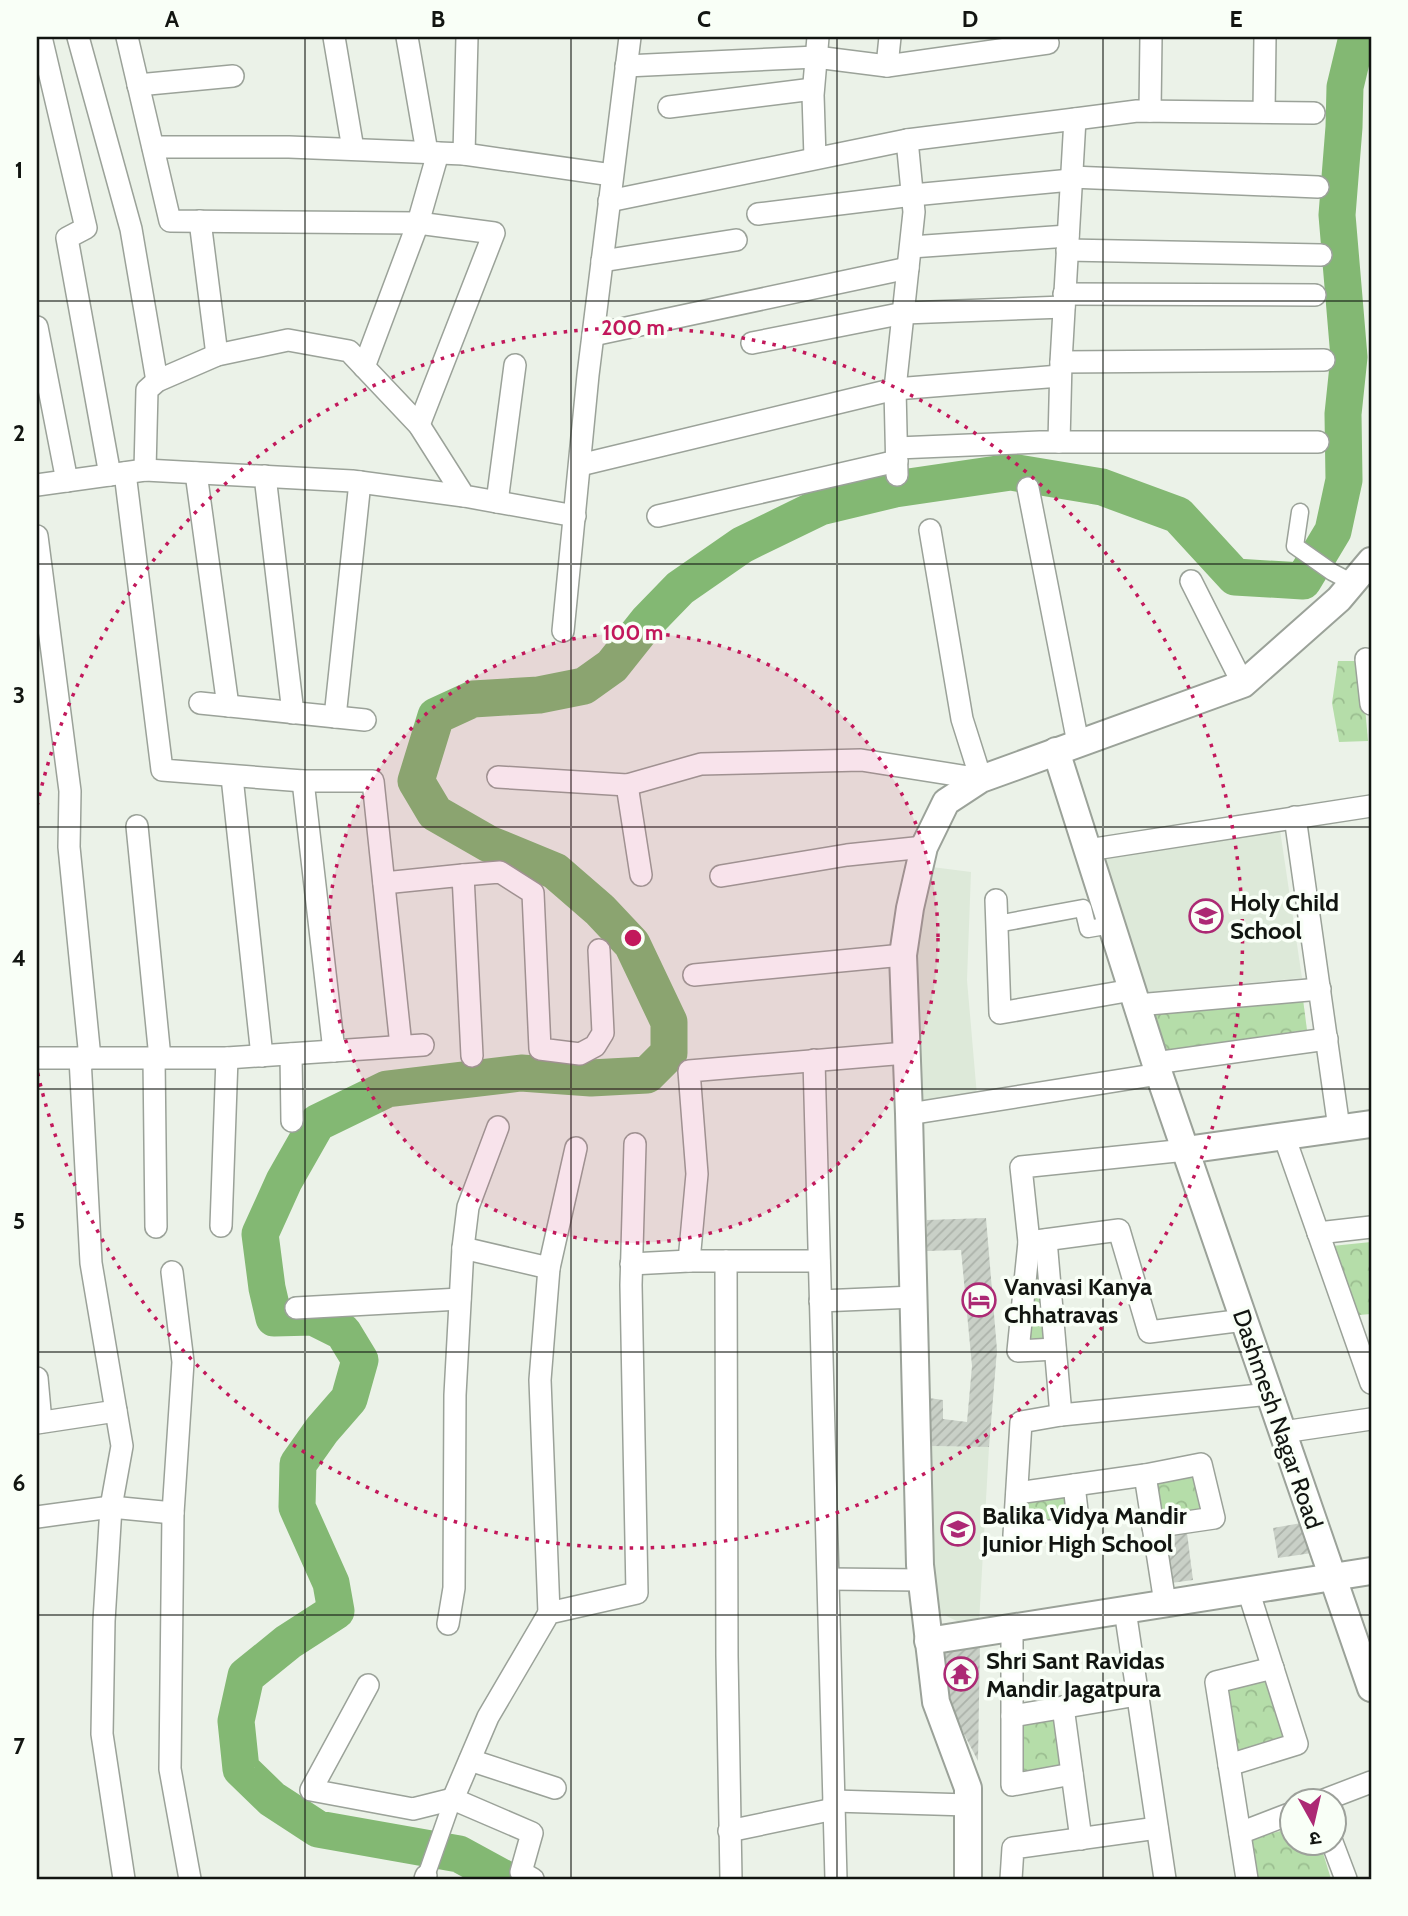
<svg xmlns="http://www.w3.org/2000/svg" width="1408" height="1916" viewBox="0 0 1408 1916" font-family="Cabin,'Noto Sans Devanagari',sans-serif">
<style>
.built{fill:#dde9d9}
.park{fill:url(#park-crowns)}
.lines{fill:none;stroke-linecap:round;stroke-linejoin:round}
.river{stroke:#83b873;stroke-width:37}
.building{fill:url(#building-hatch)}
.pedestrian-casing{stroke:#9ba299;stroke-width:19}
.minor-casing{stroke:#9ba299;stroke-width:24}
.tertiary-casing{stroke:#9ba299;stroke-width:30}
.pedestrian{stroke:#fff;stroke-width:16}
.minor{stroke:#fff;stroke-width:21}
.tertiary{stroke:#fff;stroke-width:26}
.grid{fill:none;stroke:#121511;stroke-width:2;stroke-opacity:0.55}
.ring{fill:none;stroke:#c2185b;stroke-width:3.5;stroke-dasharray:3.5 7}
.labels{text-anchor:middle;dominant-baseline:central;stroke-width:7;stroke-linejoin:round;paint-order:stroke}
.poi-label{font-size:24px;font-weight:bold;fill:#121511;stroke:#f9fff7;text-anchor:start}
.street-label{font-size:24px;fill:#121511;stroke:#f9fff7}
.centre{fill:#c2185b;stroke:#f9fff7;stroke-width:3.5}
.ring-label{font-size:21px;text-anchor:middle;font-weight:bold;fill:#c2185b;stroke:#f9fff7;stroke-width:7;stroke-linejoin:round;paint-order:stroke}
.neatline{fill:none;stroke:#121511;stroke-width:2.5}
.grid-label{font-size:23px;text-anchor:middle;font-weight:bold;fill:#121511}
</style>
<defs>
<pattern id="park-crowns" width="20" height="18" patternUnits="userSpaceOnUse" patternTransform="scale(1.75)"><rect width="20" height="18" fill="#b5dda9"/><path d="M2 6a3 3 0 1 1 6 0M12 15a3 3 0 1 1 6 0" fill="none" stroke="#9bbd90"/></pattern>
<pattern id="building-hatch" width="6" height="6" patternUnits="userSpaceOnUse" patternTransform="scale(1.75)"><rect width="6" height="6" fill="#c9d0c7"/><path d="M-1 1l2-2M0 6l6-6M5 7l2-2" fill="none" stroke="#acb2aa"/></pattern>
</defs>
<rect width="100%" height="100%" fill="#ebf2e8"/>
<!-- built -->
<g class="built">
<path d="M 1280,830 L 1302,978 L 1143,993 L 1100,855 Z"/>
<path d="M 932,867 L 971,872 L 967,980 L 977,1096 L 920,1104 L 915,974 L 921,913 Z"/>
<path d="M 931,1446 L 989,1447 L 979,1623 L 961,1623 L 934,1610 Z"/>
</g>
<!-- park -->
<g class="park">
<path d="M 1338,661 L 1361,661 L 1368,741 L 1339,742 L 1332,703 Z"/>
<path d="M 1303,999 L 1307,1030 L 1167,1050 L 1152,1013 Z"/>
<path d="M 1371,1242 L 1371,1314 L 1359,1315 L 1332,1246 Z"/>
<path d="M 1042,1247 L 1049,1339 L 1023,1338 L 1032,1248 Z"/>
<path d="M 1196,1473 L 1206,1511 L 1156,1519 L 1150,1480 Z"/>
<path d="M 1067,1490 L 1071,1520 L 1024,1527 L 1025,1496 Z"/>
<path d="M 1268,1675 L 1286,1737 L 1233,1756 L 1226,1686 Z"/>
<path d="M 1059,1716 L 1065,1762 L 1061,1770 L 1021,1777 L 1019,1721 Z"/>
<path d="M 1292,1828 L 1292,1842 L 1320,1843 L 1331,1879 L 1253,1879 L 1249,1839 Z"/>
</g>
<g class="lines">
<!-- river -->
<path class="river" d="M 505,1879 L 459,1854 L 318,1829 L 272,1799 L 241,1769 L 236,1721 L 246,1676 L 288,1642 L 336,1611 L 331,1583 L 297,1507 L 298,1464 L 322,1430 L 349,1399 L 360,1360 L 343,1332 L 313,1317 L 274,1318 L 267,1288 L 260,1234 L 284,1181 L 317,1123 L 387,1089 L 521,1073 L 591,1078 L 647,1075 L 669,1053 L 669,1022 L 632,944 L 600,910 L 555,871 L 489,844 L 435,813 L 416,781 L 436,716 L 473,699 L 539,695 L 584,686 L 612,666 L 647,622 L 680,588 L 742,545 L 820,507 L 895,489 L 1011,472 L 1102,487 L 1178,515 L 1235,577 L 1303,581 L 1333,531 L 1344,480 L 1343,414 L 1349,357 L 1337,215 L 1344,127 L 1345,87 L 1357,37"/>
</g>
<!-- building -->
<g class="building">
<path d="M 986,1218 L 997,1350 L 989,1447 L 931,1446 L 929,1398 L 943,1400 L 943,1419 L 967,1422 L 972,1366 L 961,1250 L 927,1251 L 927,1220 Z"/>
<path d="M 1307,1522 L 1312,1553 L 1278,1558 L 1273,1528 Z"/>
<path d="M 1186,1525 L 1193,1580 L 1171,1583 L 1164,1528 Z"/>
<path d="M 980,1640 L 978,1761 L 948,1703 L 936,1645 Z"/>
</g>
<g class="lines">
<defs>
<g id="pedestrian">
<path d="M 1300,512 L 1295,546 L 1332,572 L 1353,583"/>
<path d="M 997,924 L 1083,908 L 1088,929 L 1111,925"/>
<path d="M 426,1876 L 453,1799"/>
</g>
<g id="minor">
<path d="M 41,37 L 86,228 L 67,238 L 110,475"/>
<path d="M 78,37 L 131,229 L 157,381"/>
<path d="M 127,37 L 170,221 L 418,223 L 494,233 L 419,425"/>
<path d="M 334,37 L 353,149"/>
<path d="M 407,37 L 427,152"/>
<path d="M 626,66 L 816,57 L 887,66 L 1048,43"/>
<path d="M 887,66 L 890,37"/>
<path d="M 138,85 L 233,76"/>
<path d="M 669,107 L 813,89"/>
<path d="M 1150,111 L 1151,37"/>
<path d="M 1264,112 L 1265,37"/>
<path d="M 153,147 L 289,147 L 464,154 L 612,175"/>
<path d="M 464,154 L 467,37"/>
<path d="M 815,158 L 813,95 L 818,37"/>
<path d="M 1071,177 L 1318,187"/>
<path d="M 609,201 L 907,140 L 1075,119 L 1137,111 L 1314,113"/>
<path d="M 758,214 L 913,195 L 1071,180"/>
<path d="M 200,221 L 217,355"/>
<path d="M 911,247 L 1068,236"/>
<path d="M 1067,250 L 1321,255"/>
<path d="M 602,261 L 736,240"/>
<path d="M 1064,294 L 1315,295"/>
<path d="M 37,327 L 67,481"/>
<path d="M 593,335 L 908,268"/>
<path d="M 752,343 L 904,313 L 1064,307"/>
<path d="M 1061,362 L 1324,360"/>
<path d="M 364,367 L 418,223 L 438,153"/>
<path d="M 1059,442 L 1061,362 L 1075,119"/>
<path d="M 897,448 L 1040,442 L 1318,442"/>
<path d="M 580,465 L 895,389 L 1060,376"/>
<path d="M 145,470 L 147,390 L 157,381 L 217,355 L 288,340 L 349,351 L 419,425 L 464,496 L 575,516"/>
<path d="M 125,473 L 162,770 L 303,781 L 373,781 L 401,1046"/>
<path d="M 196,473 L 228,706"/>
<path d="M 897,475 L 895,389 L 914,212 L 907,140"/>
<path d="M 265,476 L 293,713"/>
<path d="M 37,485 L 145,470 L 352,481 L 464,496"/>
<path d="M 1028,488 L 1078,743"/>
<path d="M 497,502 L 515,365"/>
<path d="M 658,516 L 897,461"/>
<path d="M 37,536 L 70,791 L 69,847 L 90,1058"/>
<path d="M 1191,581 L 1243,684"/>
<path d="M 563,631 L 588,375 L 630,37"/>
<path d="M 1366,659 L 1371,704"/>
<path d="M 200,703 L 365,720"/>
<path d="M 335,717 L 360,482"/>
<path d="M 232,777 L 262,1056"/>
<path d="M 498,777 L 627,785"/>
<path d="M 303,781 L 334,1051"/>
<path d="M 1295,817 L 1339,1128"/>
<path d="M 137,826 L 160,1058"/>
<path d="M 1088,850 L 1371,806"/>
<path d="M 463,875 L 500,872 L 533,893 L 540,1049 L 580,1054 L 595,1046 L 603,1033 L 599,950"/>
<path d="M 641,875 L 627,785 L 701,764 L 861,760 L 981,779 L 962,719 L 930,530"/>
<path d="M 721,876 L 847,855 L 924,847"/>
<path d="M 384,883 L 463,875 L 472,1056"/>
<path d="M 996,900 L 1000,1013 L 1132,990"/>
<path d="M 694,975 L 903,955"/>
<path d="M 1137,1005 L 1320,989"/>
<path d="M 291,1054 L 292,1121"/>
<path d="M 37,1058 L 227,1058 L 423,1045"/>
<path d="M 80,1058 L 91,1263 L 122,1446 L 111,1507 L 104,1621 L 102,1734 L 124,1879"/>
<path d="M 154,1058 L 156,1227"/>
<path d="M 814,1060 L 836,1879"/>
<path d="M 1155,1063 L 1327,1039"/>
<path d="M 909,1114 L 1159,1074"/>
<path d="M 1284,1136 L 1371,1383"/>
<path d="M 221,1226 L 227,1058"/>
<path d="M 1318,1233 L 1371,1227"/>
<path d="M 1046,1240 L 1061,1415"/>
<path d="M 1029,1242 L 1119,1230 L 1149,1332 L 1244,1320"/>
<path d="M 463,1248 L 549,1268"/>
<path d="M 689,1261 L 697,1174 L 689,1071 L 906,1053"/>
<path d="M 726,1261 L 727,1656 L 731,1879"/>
<path d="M 631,1264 L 689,1261 L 819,1261"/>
<path d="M 172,1272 L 183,1362 L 173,1513 L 170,1769 L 190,1879"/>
<path d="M 820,1301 L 914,1297"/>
<path d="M 296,1308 L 460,1299"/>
<path d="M 1055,1349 L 1018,1351 L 1029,1242 L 1021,1167 L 1186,1150"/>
<path d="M 37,1378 L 41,1422"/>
<path d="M 37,1423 L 116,1411"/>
<path d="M 1283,1432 L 1371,1419"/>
<path d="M 1145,1475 L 1165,1603"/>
<path d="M 1074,1485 L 1079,1528 L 1014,1535 L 1021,1422 L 1061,1415 L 1270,1394"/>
<path d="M 1017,1493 L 1145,1475 L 1201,1464 L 1214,1518 L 1153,1527"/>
<path d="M 37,1517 L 111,1507 L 173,1513"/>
<path d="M 829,1579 L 921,1580"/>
<path d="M 1125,1610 L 1165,1879"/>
<path d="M 549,1613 L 540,1380 L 549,1268 L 576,1148"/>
<path d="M 448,1624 L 454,1588 L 455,1395 L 463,1248 L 468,1207 L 498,1127"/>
<path d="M 1012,1628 L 1012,1785 L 1072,1774"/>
<path d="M 368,1685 L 311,1790 L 413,1809 L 453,1799"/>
<path d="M 1063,1707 L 1081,1839"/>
<path d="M 1012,1716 L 1137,1695"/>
<path d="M 470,1760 L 555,1788"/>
<path d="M 1229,1765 L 1297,1744 L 1248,1590"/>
<path d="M 1324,1800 L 1371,1782"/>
<path d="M 834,1801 L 968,1805"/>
<path d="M 729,1831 L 834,1809"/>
<path d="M 1240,1833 L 1292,1813"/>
<path d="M 1332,1842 L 1346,1879"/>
<path d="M 425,1879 L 426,1876"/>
<path d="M 533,1879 L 521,1872 L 532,1833 L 453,1799 L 488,1717 L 549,1613 L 637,1593 L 631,1285 L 635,1144"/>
<path d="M 1011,1879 L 1013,1848 L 1157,1828"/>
<path d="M 1247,1879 L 1216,1682 L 1273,1668"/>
</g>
<g id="tertiary">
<path d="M 1056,751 L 1159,1074 L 1371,1688"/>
<path d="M 1186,1150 L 1371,1124"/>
<path d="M 928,1641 L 1371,1571"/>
<path d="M 968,1879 L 968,1788 L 936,1702 L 920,1565 L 909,1114 L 903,955 L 910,908 L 924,847 L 946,802 L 981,779 L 1243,684 L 1339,599 L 1371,561"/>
</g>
</defs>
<!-- pedestrian casing -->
<use href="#pedestrian" class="pedestrian-casing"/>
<!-- minor casing -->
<use href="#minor" class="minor-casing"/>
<!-- tertiary casing -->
<use href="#tertiary" class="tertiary-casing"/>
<!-- pedestrian -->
<use href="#pedestrian" class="pedestrian"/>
<!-- minor -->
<use href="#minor" class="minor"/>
<!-- tertiary -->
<use href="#tertiary" class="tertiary"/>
</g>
<!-- grid -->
<path class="grid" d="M 305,37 L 305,1879M 571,37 L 571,1879M 837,37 L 837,1879M 1103,37 L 1103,1879M 37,301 L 1371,301M 37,564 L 1371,564M 37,827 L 1371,827M 37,1089 L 1371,1089M 37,1352 L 1371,1352M 37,1615 L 1371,1615"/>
<!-- distance rings -->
<circle cx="633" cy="938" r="305" fill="#c2185b" fill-opacity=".12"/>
<g class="ring">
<circle cx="633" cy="938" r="305"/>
<path d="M37 806A610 610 0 1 1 37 1070"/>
</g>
<!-- icons -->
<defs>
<symbol id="school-ring" viewBox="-11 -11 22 22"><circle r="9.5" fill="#f9fff7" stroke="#ac2974" stroke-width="1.5"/><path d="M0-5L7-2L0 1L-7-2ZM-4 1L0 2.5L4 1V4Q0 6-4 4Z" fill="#ac2974"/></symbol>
<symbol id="hotel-ring" viewBox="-11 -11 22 22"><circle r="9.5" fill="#f9fff7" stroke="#ac2974" stroke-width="1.5"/><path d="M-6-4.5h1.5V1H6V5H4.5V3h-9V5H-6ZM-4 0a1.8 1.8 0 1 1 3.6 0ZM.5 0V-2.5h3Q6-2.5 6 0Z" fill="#ac2974"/></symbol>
<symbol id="temple-ring" viewBox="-11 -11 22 22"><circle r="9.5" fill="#f9fff7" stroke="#ac2974" stroke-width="1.5"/><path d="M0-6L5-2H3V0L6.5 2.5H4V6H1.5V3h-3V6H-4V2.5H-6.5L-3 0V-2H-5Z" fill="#ac2974"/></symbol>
</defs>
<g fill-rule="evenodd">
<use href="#school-ring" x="1187" y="897" width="38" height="38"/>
<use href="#hotel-ring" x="960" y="1281" width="38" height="38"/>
<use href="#school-ring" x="939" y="1510" width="38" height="38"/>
<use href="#temple-ring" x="942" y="1655" width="38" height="38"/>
</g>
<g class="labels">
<!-- poi labels -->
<g class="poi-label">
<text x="1230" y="902">Holy Child<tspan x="1230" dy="28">School</tspan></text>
<text x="1004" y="1286">Vanvasi Kanya<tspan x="1004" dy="28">Chhatravas</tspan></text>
<text x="982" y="1515">Balika Vidya Mandir<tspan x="982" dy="28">Junior High School</tspan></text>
<text x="986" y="1660">Shri Sant Ravidas<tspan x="986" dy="28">Mandir Jagatpura</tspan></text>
</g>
<!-- street labels -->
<g class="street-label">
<text transform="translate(1278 1419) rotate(71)">Dashmesh Nagar Road</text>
</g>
</g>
<circle cx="633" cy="938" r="10" class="centre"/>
<g class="ring-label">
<text x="633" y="335">200 m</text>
<text x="633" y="640">100 m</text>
</g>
<!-- border -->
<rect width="1408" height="1916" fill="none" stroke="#f9fff7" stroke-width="77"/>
<!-- north arrow -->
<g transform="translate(1313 1822) rotate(172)"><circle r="33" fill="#f9fff7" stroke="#9da19b" stroke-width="2"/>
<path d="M0-5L12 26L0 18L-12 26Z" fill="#ac2974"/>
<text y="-10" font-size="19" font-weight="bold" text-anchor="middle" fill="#121511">उ</text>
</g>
<rect x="38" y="38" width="1332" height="1840" class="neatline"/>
<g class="grid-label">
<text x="172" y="27">A</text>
<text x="438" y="27">B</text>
<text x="704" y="27">C</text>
<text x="970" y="27">D</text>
<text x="1236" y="27">E</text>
<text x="19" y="178">1</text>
<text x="19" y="441">2</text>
<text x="19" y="703">3</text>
<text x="19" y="966">4</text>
<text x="19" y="1229">5</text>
<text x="19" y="1491">6</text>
<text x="19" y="1754">7</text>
</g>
</svg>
